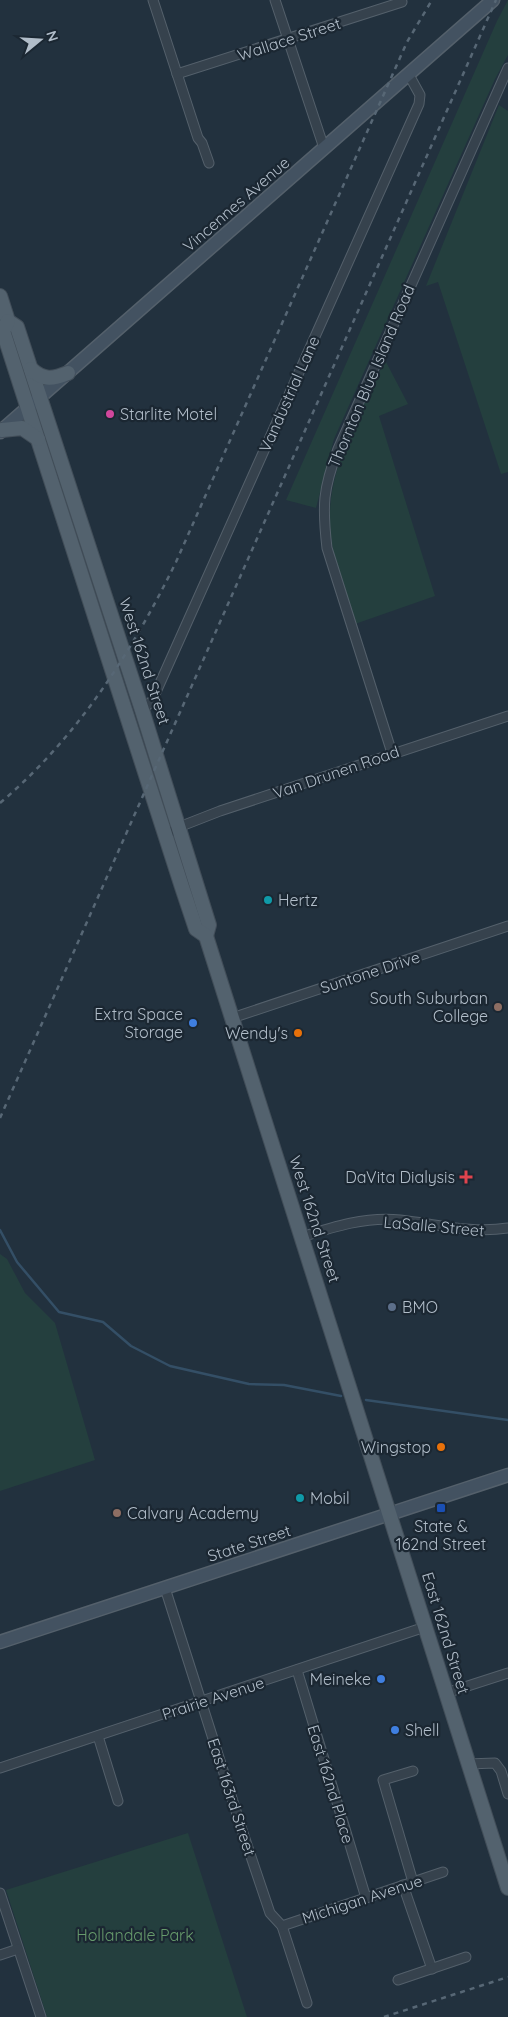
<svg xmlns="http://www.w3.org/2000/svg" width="508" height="2017" viewBox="0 0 508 2017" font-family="Quicksand,sans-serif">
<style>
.green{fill:#243f3e}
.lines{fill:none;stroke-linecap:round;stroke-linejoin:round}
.stream{stroke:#344f66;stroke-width:2.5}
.street-casing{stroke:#54606b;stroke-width:11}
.secondary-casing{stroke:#54606b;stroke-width:15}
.primary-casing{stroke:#424e59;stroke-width:16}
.street{stroke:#36424d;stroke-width:9}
.secondary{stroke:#435261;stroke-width:12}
.primary{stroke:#53626e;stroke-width:14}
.rail{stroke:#576775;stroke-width:2.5;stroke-dasharray:5 5;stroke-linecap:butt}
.hotel-dot{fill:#d1479c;stroke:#1b2732;stroke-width:2}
.culture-dot{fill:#0f9aa8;stroke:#1b2732;stroke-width:2}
.education-dot{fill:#8d6e63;stroke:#1b2732;stroke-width:2}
.shop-dot{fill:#3f7fe0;stroke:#1b2732;stroke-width:2}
.food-dot{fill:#e8710a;stroke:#1b2732;stroke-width:2}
.health-dot{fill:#e0444e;stroke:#1b2732;stroke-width:2}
.service-dot{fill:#5c6f8a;stroke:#1b2732;stroke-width:2}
.transit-dot{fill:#1a4fb4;stroke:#1b2732;stroke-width:2}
.labels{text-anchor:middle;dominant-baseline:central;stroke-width:4.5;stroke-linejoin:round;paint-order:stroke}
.street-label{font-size:16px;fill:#b1bdc9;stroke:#1b2732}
.poi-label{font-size:16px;fill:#b1bdc9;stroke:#1b2732;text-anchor:start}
.park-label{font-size:16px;fill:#679b6c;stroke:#1b2732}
</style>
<rect width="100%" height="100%" fill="#22313e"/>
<!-- green -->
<g class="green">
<path d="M 508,0 L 508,55 L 495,79 L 334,439 L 316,508 L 286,500 L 497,21 Z"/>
<path d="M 499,105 L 508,111 L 508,472 L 501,474 L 438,282 L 426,286 Z"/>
<path d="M 385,360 L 408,404 L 379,416 L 435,596 L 355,624 C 345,592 331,558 330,524 C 327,467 362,410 385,360 Z"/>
<path d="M 0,1254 L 7,1259 L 25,1293 L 55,1323 L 95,1460 L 0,1491 Z"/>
<path d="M 188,1833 L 247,2017 L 47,2017 L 6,1890 Z"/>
</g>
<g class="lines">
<!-- stream -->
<g class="stream">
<path d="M 0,1230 L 17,1262 L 59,1312 L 103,1322 L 131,1346 L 170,1366 L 249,1384 L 284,1385 L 341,1396"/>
<path d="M 366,1400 L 508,1420"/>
</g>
<defs>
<g id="street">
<path d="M 153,0 L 198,138 L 202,143 L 209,163"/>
<path d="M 275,0 L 324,148"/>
<path d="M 177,74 L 402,2 L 401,0"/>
<path d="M 142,710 L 152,701 L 419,104 L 420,95 L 409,75"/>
<path d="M 392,753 L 327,548 C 322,505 323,489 338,449 L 508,68"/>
<path d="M 166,835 L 179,827 L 220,811 L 508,716"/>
<path d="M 232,1018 L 508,926"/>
<path d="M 302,1237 C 333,1227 367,1216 400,1220 C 437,1224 471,1234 508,1228"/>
<path d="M 165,1588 L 243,1833 L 270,1913 L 282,1926 L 307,2003"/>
<path d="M 297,1670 L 366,1898"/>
<path d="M 446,1693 L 508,1673"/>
<path d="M 98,1736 L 118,1801"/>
<path d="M 468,1764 L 495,1763 L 501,1771 L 508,1794"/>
<path d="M 0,1768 L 425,1627"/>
<path d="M 413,1882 L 383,1780 L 413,1771"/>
<path d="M 403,1885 L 432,1969"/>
<path d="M 0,1893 L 41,2017"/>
<path d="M 282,1926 L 443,1872"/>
<path d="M 0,1955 L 18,1949"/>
<path d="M 398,1980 L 466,1957"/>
</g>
<g id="secondary">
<path d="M 0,432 L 493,0"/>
<path d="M 0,1642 L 508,1475"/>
</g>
<g id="primary">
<path d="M 0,296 L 8,321 L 17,327 L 142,710 L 209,925 L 206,936"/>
<path d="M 8,321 L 3,331 L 182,887 L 196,929 L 206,936 L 232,1018 L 508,1888"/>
<path d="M 31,369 C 44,381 53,379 68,373"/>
<path d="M 2,430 L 22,428 L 38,439"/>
</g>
</defs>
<!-- street casing -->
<use href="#street" class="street-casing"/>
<!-- secondary casing -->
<use href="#secondary" class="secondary-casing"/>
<!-- primary casing -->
<use href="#primary" class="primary-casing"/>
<!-- street -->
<use href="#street" class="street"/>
<!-- secondary -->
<use href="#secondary" class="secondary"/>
<!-- primary -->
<use href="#primary" class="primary"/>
<!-- rail -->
<g class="rail">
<path d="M 0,803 C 77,738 132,652 176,562 L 407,42 L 432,0"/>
<path d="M 0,1118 L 496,0"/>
<path d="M 384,2017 L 508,1977"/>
</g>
</g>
<!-- markers -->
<circle class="hotel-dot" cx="110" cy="414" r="5"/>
<g class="culture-dot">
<circle cx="268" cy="900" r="5"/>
<circle cx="300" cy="1498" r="5"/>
</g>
<g class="education-dot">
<circle cx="498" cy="1007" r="5"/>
<circle cx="117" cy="1513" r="5"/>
</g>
<g class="shop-dot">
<circle cx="193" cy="1023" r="5"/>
<circle cx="381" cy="1679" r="5"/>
<circle cx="395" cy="1730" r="5"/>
</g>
<g class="food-dot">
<circle cx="298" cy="1033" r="5"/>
<circle cx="441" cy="1447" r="5"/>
</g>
<path class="health-dot" d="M463.5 1169.5h5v5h5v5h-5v5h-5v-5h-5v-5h5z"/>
<circle class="service-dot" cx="392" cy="1307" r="5"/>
<rect class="transit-dot" x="436" y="1503" width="10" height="10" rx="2.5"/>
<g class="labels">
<!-- street labels -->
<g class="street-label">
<text transform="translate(289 39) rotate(-18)">Wallace Street</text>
<text transform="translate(236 204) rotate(-41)">Vincennes Avenue</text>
<text transform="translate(371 376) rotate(-67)">Thornton Blue Island Road</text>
<text transform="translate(289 394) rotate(-66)">Vandustrial Lane</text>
<text transform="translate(145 661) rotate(72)">West 162nd Street</text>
<text transform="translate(336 772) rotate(-19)">Van Drunen Road</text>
<text transform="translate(370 972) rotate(-18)">Suntone Drive</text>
<text transform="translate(315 1219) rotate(72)">West 162nd Street</text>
<text transform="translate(434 1226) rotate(5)">LaSalle Street</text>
<text transform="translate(249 1543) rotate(-18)">State Street</text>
<text transform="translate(446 1633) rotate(73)">East 162nd Street</text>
<text transform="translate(213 1698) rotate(-18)">Prairie Avenue</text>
<text transform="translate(331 1784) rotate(73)">East 162nd Place</text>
<text transform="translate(232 1797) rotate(72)">East 163rd Street</text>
<text transform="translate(362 1899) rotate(-18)">Michigan Avenue</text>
</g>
<!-- poi labels -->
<g class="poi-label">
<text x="120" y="414">Starlite Motel</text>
<text x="278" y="900">Hertz</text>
<text x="488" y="998" text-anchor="end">South Suburban<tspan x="488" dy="18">College</tspan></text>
<text x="183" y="1014" text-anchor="end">Extra Space<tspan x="183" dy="18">Storage</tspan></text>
<text x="288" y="1033" text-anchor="end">Wendy's</text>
<text x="455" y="1177" text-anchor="end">DaVita Dialysis</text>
<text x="402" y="1307">BMO</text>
<text x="431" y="1447" text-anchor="end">Wingstop</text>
<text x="310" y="1498">Mobil</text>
<text x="127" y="1513">Calvary Academy</text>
<text x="441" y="1526" text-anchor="middle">State &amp;<tspan x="441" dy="18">162nd Street</tspan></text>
<text x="371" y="1679" text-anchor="end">Meineke</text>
<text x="405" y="1730">Shell</text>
</g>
<!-- park labels -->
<g class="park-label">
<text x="135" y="1935">Hollandale Park</text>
</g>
</g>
<!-- north arrow -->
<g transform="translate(40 40) rotate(72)" stroke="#1b2732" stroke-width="4" paint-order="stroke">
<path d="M0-4L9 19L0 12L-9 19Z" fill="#b1bdc9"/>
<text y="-8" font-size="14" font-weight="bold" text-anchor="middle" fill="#b1bdc9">N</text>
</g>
</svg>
